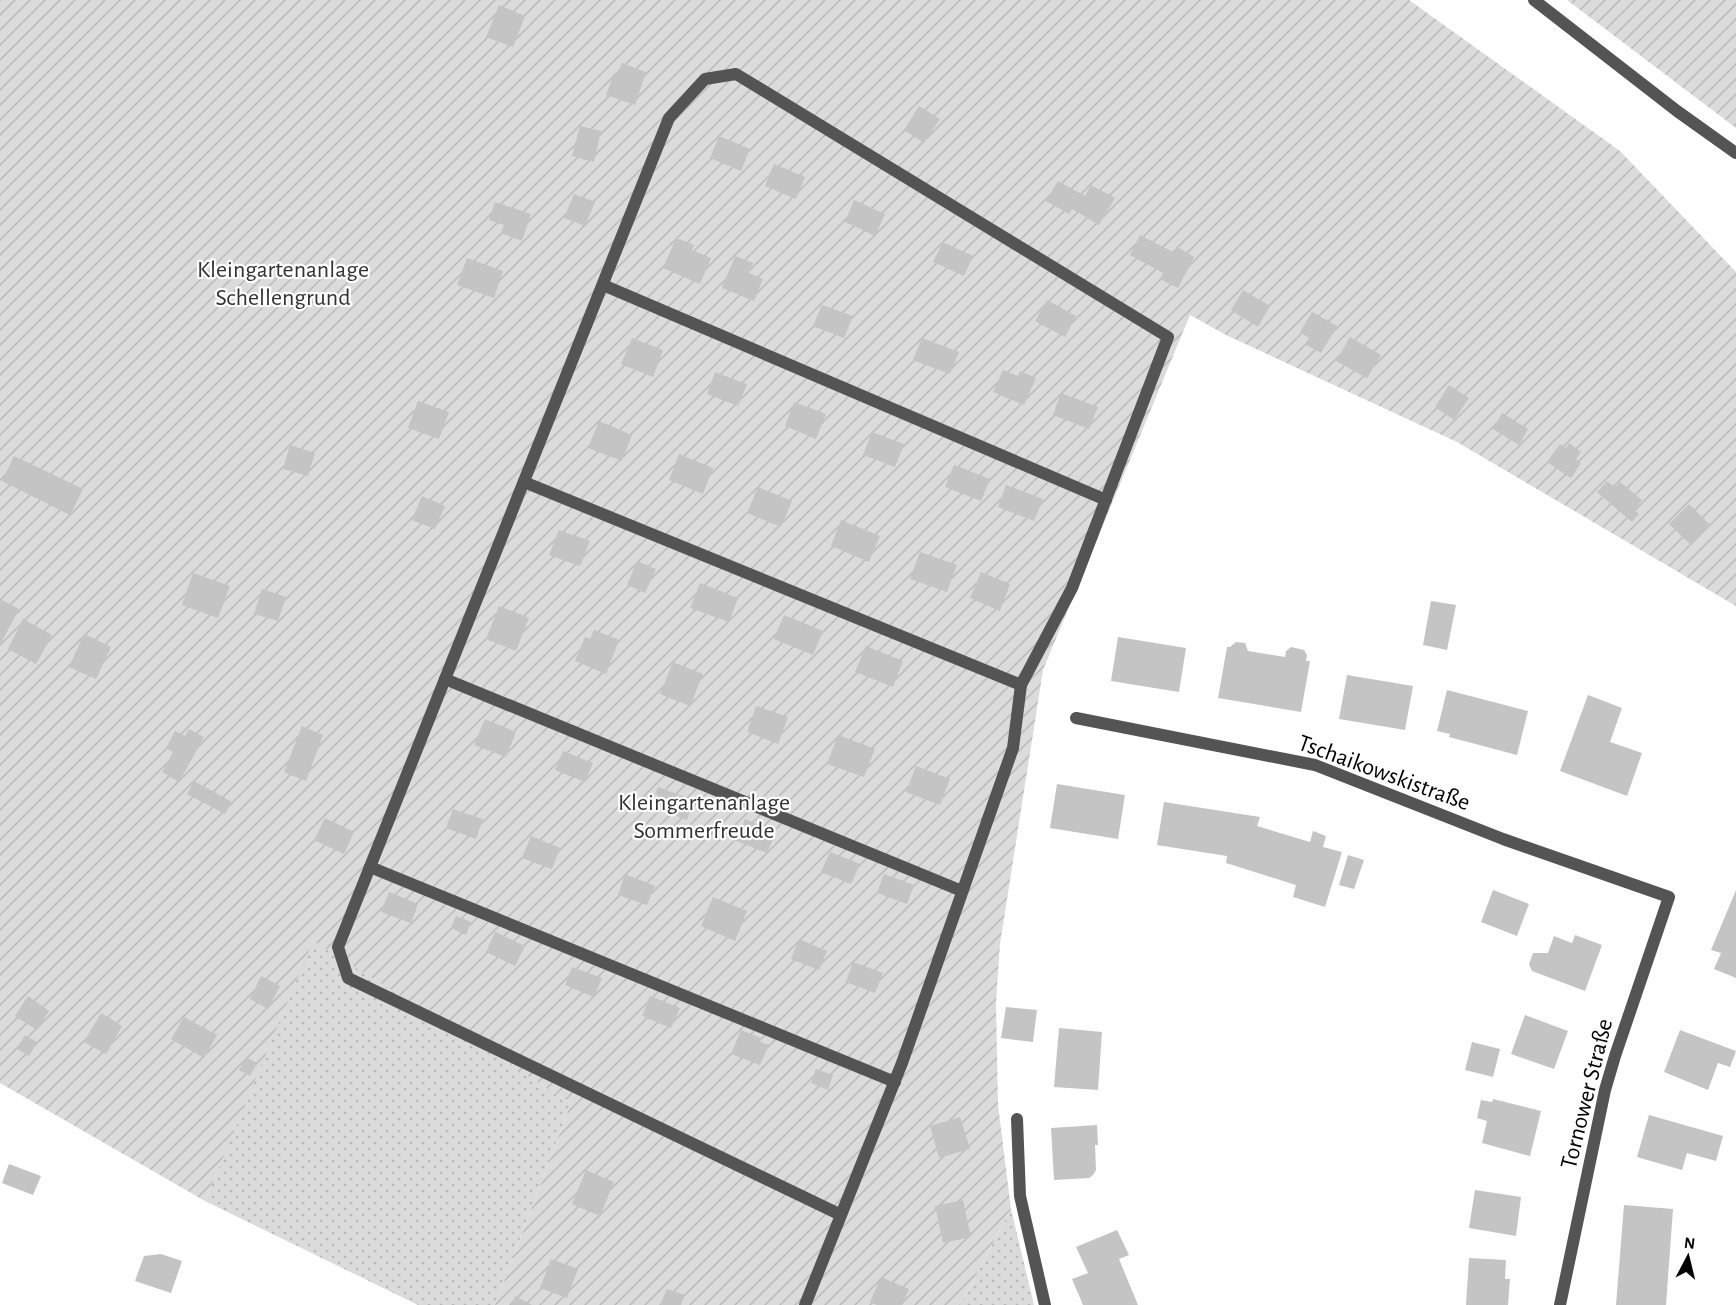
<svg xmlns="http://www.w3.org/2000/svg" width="1736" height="1305" viewBox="0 0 1736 1305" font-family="'Alegreya Sans',sans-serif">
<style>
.grass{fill:url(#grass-dots)}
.garden{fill:url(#garden-furrows)}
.building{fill:#c4c4c4}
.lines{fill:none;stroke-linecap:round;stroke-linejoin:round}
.service{stroke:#545454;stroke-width:12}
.minor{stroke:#545454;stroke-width:12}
.labels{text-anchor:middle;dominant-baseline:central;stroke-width:4.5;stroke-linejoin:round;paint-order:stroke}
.park-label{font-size:24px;fill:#323232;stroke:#fff}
.street-label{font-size:24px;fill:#000;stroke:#fff}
</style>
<defs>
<pattern id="grass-dots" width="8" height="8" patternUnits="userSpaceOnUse" patternTransform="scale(1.5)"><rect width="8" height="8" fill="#dbdbdb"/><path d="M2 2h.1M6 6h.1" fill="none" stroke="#bababa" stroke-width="1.8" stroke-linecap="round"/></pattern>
<pattern id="garden-furrows" width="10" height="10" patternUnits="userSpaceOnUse" patternTransform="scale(1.5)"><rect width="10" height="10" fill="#dbdbdb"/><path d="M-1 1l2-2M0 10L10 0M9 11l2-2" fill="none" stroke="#bababa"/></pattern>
</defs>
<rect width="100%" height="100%" fill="#fff"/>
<!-- grass -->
<g class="grass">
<path d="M 312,940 L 571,1103 L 495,1305 L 418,1305 L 205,1201 Z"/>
<path d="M 1011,1209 L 1034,1305 L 960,1305 Z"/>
</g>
<!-- garden -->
<g class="garden">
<path d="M 0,0 L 1409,0 L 1620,151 L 1736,272 L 1736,606 L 1457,442 L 1226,335 L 1190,315 L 1043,670 L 1000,944 L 996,1002 L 998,1105 L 1011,1209 L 960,1305 L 495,1305 L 571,1103 L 313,941 L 205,1201 L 0,1083 Z"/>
<path d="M 1567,0 L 1736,0 L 1736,128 Z"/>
</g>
<!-- building -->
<g class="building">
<path d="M 499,5 L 525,16 L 513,47 L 486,37 Z"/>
<path d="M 622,63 L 646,72 L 635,105 L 606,95 L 614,73 L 618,74 Z"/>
<path d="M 919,106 L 940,119 L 924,143 L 904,130 Z"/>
<path d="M 580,126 L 601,131 L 594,162 L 572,156 Z"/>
<path d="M 719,136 L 750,149 L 741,171 L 710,158 Z"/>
<path d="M 774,164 L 805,177 L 796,199 L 765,186 Z"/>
<path d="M 1058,181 L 1085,196 L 1091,185 L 1115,198 L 1099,225 L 1072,209 L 1069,214 L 1046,201 Z"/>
<path d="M 574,194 L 595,202 L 585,226 L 564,218 Z"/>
<path d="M 854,200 L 885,214 L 875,236 L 845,222 Z"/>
<path d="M 495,202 L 531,214 L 522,241 L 501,233 L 504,225 L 489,220 Z"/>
<path d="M 1140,235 L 1173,252 L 1177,247 L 1194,257 L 1178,288 L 1160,279 L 1163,273 L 1130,255 Z"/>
<path d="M 676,238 L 694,245 L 692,250 L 711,258 L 700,284 L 663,268 Z"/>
<path d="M 943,242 L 973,256 L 964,276 L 933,262 Z"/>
<path d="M 735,256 L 753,263 L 749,273 L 763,279 L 754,301 L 722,288 Z"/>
<path d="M 467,258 L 503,271 L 494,298 L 457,285 Z"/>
<path d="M 1243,290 L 1270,306 L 1258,327 L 1231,310 Z"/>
<path d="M 1047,300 L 1076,316 L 1065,337 L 1035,321 Z"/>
<path d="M 822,305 L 853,316 L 844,338 L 813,326 Z"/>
<path d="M 1312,312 L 1337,326 L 1321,353 L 1305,344 L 1309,338 L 1300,332 Z"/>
<path d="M 1350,337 L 1381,355 L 1367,378 L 1336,361 Z"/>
<path d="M 632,338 L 663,350 L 653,377 L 621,364 Z"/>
<path d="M 922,338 L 959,352 L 950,374 L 913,360 Z"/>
<path d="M 1003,370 L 1018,376 L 1020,371 L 1036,378 L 1024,405 L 993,392 Z"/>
<path d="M 715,372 L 747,384 L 738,406 L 707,394 Z"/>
<path d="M 1449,385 L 1469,398 L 1454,420 L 1435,407 Z"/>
<path d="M 1061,393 L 1098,407 L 1089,429 L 1053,415 Z"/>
<path d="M 418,401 L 449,412 L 439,439 L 408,428 Z"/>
<path d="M 794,402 L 826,414 L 816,439 L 785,426 Z"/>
<path d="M 1502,413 L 1528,429 L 1519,445 L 1493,429 Z"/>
<path d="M 599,421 L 632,435 L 622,461 L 588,448 Z"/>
<path d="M 872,432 L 904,444 L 895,467 L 863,455 Z"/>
<path d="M 1569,443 L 1581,452 L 1576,459 L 1581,463 L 1571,478 L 1547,462 L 1560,444 L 1566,448 Z"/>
<path d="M 290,445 L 315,453 L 308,476 L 283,469 Z"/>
<path d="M 679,454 L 713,468 L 703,494 L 669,480 Z"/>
<path d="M 14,456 L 83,489 L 70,515 L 2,481 Z"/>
<path d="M 954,465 L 990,479 L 981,501 L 945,487 Z"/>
<path d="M 1607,481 L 1615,487 L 1620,482 L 1642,500 L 1634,510 L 1639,514 L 1632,522 L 1597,492 Z"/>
<path d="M 1006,485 L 1043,499 L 1034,521 L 998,507 Z"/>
<path d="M 758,487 L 792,501 L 781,527 L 747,513 Z"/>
<path d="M 422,496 L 445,506 L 435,529 L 412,520 Z"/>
<path d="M 1689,504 L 1710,525 L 1691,545 L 1669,524 Z"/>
<path d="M 841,520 L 880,536 L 869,562 L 831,546 Z"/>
<path d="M 559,530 L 590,541 L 580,566 L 549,555 Z"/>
<path d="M 920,552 L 957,565 L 947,592 L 910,579 Z"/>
<path d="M 637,561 L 656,569 L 645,593 L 627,585 Z"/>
<path d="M 981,572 L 1010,584 L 1000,611 L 970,598 Z"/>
<path d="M 193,573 L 230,586 L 218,618 L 182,605 Z"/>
<path d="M 700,583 L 738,598 L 729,622 L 690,608 Z"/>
<path d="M 262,589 L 286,597 L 278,621 L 254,614 Z"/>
<path d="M 0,599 L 19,609 L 0,645 Z"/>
<path d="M 1431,601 L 1456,605 L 1447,650 L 1423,645 Z"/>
<path d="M 499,606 L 529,618 L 516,651 L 486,639 Z"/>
<path d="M 784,615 L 823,631 L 813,655 L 774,639 Z"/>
<path d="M 23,619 L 52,635 L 36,664 L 8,649 Z"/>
<path d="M 594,630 L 619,640 L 606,674 L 575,661 L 585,637 L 590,639 Z"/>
<path d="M 84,634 L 111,647 L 96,679 L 69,667 Z"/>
<path d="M 1118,637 L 1186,648 L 1179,692 L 1111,681 Z"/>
<path d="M 1236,642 L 1245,643 L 1248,651 L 1285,657 L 1286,651 L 1291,647 L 1304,650 L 1307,655 L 1306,661 L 1310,661 L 1301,712 L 1218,698 L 1227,647 L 1230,647 Z"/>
<path d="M 866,646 L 903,661 L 893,687 L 855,672 Z"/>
<path d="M 673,662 L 703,674 L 690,706 L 660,694 Z"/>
<path d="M 1347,675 L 1413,686 L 1405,730 L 1339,719 Z"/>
<path d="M 1447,690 L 1528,711 L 1517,755 L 1449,737 L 1450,734 L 1437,731 Z"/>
<path d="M 1588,695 L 1622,708 L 1610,742 L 1642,753 L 1627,796 L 1560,771 Z"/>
<path d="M 756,706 L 788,717 L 778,744 L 747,732 Z"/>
<path d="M 485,719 L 516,732 L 506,757 L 474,745 Z"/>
<path d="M 302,726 L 323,735 L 306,781 L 284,772 Z"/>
<path d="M 189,729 L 204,737 L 179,782 L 162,772 L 173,752 L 166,748 L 175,731 L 185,736 Z"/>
<path d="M 838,735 L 875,749 L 864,777 L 827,764 Z"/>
<path d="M 563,751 L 593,763 L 585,782 L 555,770 Z"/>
<path d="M 916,766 L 950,779 L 940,805 L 906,792 Z"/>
<path d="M 194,781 L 232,802 L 225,814 L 187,794 Z"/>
<path d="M 1057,784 L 1125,795 L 1118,839 L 1050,828 Z"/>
<path d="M 658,787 L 693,800 L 687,820 L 656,808 L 661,796 L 655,794 Z"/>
<path d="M 1164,802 L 1260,817 L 1257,826 L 1310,842 L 1313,831 L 1326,836 L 1323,847 L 1342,852 L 1325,907 L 1293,897 L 1296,885 L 1226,863 L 1227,856 L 1157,845 Z"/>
<path d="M 453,809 L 483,819 L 476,839 L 446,828 Z"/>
<path d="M 325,818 L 354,832 L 344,854 L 314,840 Z"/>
<path d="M 745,819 L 776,832 L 767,853 L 736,841 Z"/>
<path d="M 531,836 L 560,848 L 552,869 L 522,858 Z"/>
<path d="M 830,852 L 860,864 L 851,884 L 821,872 Z"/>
<path d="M 1348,855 L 1364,860 L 1354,889 L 1339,885 Z"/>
<path d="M 625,874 L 655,886 L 647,905 L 618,895 Z"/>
<path d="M 884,874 L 914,885 L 907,904 L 877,893 Z"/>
<path d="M 1493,890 L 1529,904 L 1517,936 L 1481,922 Z"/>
<path d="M 1736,890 L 1736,978 L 1714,969 L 1721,953 L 1711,950 Z"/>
<path d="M 389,892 L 418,904 L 411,923 L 381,912 Z"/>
<path d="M 713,897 L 747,911 L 735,941 L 701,926 Z"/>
<path d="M 456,916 L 471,922 L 466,935 L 451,928 Z"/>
<path d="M 495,932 L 525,946 L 515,966 L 486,952 Z"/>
<path d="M 1575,935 L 1602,945 L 1585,991 L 1532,971 L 1529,964 L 1533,953 L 1548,953 L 1554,936 L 1572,943 Z"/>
<path d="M 799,939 L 827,951 L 819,970 L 791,959 Z"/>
<path d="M 853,962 L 883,973 L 875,993 L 846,982 Z"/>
<path d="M 572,967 L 602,978 L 594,997 L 565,985 Z"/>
<path d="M 261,976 L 280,986 L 268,1009 L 250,999 Z"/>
<path d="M 28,996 L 49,1011 L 37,1030 L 15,1016 Z"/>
<path d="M 650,996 L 680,1008 L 671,1028 L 642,1016 Z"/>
<path d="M 1006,1007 L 1037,1010 L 1033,1042 L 1001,1038 Z"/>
<path d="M 101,1013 L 122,1026 L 106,1054 L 84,1042 Z"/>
<path d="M 1525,1015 L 1568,1031 L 1554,1069 L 1511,1054 Z"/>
<path d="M 184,1017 L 217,1035 L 204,1058 L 171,1039 Z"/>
<path d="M 1059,1028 L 1102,1032 L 1098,1090 L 1054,1087 Z"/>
<path d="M 741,1030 L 761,1038 L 760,1042 L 769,1045 L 760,1065 L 731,1054 Z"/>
<path d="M 1680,1030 L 1736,1051 L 1730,1067 L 1718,1063 L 1708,1090 L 1664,1072 Z"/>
<path d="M 25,1035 L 37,1042 L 29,1056 L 17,1049 Z"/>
<path d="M 1472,1042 L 1500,1049 L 1493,1077 L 1465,1070 Z"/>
<path d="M 246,1057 L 257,1063 L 250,1076 L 239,1070 Z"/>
<path d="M 816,1069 L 833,1075 L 828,1090 L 811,1083 Z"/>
<path d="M 1493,1099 L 1541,1111 L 1530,1156 L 1482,1143 L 1487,1121 L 1477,1118 L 1481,1100 L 1492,1102 Z"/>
<path d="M 1649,1115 L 1723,1136 L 1716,1161 L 1687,1153 L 1682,1170 L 1637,1157 Z"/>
<path d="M 960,1117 L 970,1149 L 939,1158 L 930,1126 Z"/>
<path d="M 1097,1125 L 1098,1145 L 1095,1145 L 1096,1170 L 1093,1175 L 1089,1178 L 1054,1180 L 1051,1128 Z"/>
<path d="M 9,1164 L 41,1176 L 33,1195 L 2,1183 Z"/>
<path d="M 586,1170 L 614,1182 L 600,1216 L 572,1204 Z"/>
<path d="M 1475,1190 L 1521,1197 L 1516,1236 L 1469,1228 Z"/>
<path d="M 963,1200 L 971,1237 L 943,1243 L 935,1206 Z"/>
<path d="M 1624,1205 L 1673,1209 L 1666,1305 L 1616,1305 Z"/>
<path d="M 1117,1230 L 1129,1255 L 1119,1259 L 1138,1305 L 1083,1305 L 1072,1279 L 1088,1273 L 1076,1247 Z"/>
<path d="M 161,1254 L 182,1261 L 171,1293 L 135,1281 L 144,1256 Z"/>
<path d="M 1469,1258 L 1506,1260 L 1505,1279 L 1510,1279 L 1508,1305 L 1466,1305 Z"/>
<path d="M 551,1259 L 578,1269 L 567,1298 L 540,1288 Z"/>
<path d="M 881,1277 L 909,1289 L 902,1305 L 877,1305 L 870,1302 Z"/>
<path d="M 667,1289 L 685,1295 L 681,1305 L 660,1305 Z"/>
<path d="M 515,1296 L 532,1305 L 511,1305 Z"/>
</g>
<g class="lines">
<!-- service -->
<g class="service">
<path d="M 603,285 L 1106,500"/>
<path d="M 524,482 L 1021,685"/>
<path d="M 445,679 L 962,891"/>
<path d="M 370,867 L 895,1082"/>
<path d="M 805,1305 L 902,1063 L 1013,748 L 1021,685 L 1072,588 L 1168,337 L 736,74 L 705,79 L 669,118 L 338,947 L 348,978 L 841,1215"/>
</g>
<!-- minor -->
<g class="minor">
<path d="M 1534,0 L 1677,111 L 1736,153"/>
<path d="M 1076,718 L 1315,765 L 1503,839 L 1669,897 L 1615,1056 L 1605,1090 L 1560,1305"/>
<path d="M 1017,1119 L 1020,1196 L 1045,1305"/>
</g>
</g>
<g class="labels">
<!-- park labels -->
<g class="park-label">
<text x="283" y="270">Kleingartenanlage<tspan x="283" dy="28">Schellengrund</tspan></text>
<text x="704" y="803">Kleingartenanlage<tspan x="704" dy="28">Sommerfreude</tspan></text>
</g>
<!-- street labels -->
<g class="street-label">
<text transform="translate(1384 773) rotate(20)">Tschaikowskistraße</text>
<text transform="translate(1587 1094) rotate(-76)">Tornower Straße</text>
</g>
</g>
<!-- north arrow -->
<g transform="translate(1688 1257) rotate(7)" stroke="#ffffff" stroke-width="4.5" paint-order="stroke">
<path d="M0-4.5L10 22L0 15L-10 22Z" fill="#000000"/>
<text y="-9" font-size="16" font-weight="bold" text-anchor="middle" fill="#000000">N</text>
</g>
</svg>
